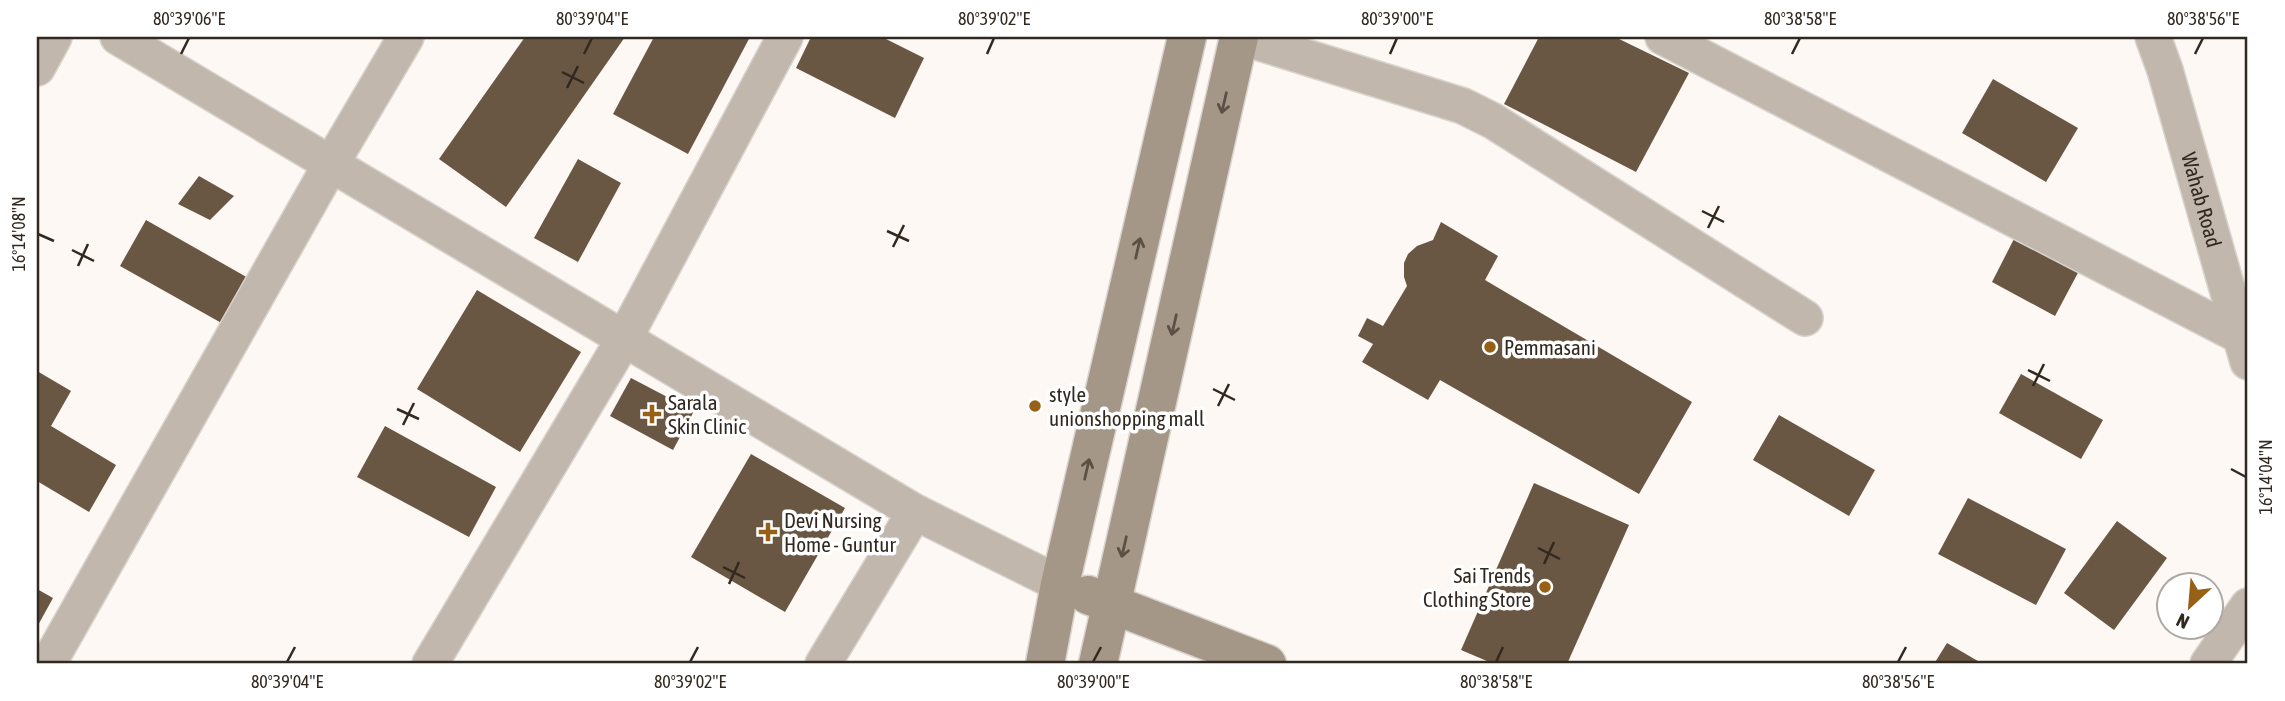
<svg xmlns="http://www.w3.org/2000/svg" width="2285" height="701" viewBox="0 0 2285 701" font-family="'Asap Condensed',sans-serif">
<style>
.building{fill:#695743}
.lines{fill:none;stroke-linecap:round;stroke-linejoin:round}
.street-casing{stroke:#d8d3cd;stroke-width:38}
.secondary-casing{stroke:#d8d3cd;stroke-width:41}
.street{stroke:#c1b7ad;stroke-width:35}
.secondary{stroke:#a59788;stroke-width:38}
.oneway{stroke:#5a5044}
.ticks{fill:none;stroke:#312920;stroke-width:2.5}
.poi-dot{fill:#966117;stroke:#fff;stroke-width:2.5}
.labels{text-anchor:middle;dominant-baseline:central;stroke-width:7;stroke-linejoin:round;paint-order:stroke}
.street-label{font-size:21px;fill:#312920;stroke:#fff}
.poi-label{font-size:21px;fill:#312920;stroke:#fff;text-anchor:start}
.neatline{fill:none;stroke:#312920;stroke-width:2.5}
.ticks-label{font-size:18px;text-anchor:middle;fill:#312920}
</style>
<rect width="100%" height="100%" fill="#fdf8f3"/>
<!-- building -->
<g class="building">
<path d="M 525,37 L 625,37 L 506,207 L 439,159 Z"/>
<path d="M 654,37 L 750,37 L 688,154 L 613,114 Z"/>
<path d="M 811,37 L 882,37 L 924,58 L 895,118 L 796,68 Z"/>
<path d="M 1539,37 L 1615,37 L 1689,73 L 1636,172 L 1504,104 Z"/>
<path d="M 1993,79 L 2078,128 L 2046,182 L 1962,133 Z"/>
<path d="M 578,159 L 621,183 L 578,262 L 534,238 Z"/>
<path d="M 199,176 L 234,196 L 210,220 L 178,204 Z"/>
<path d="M 146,220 L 250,279 L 225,325 L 120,266 Z"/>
<path d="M 1441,222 L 1498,256 L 1485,280 L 1692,402 L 1639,494 L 1440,380 L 1428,400 L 1362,362 L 1373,344 L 1358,336 L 1367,318 L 1383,326 L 1407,286 L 1404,277 L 1404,263 L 1408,254 L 1417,246 L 1433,240 Z"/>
<path d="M 2016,235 L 2080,269 L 2055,316 L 1992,282 Z"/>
<path d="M 477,290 L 581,352 L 520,452 L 417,389 Z"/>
<path d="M 37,371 L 71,391 L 51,426 L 116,465 L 89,512 L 37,481 Z"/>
<path d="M 2021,374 L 2103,420 L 2081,459 L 1999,413 Z"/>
<path d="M 631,378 L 694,411 L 673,450 L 610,416 Z"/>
<path d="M 1779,415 L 1875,470 L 1849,516 L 1753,460 Z"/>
<path d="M 385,426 L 496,487 L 469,537 L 357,477 Z"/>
<path d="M 751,454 L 845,508 L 785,612 L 691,557 Z"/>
<path d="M 1534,483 L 1629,525 L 1567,664 L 1494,664 L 1461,650 Z"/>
<path d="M 1968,498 L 2066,549 L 2036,605 L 1938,554 Z"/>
<path d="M 2117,521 L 2167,558 L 2114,630 L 2064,593 Z"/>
<path d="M 37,589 L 53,598 L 37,627 Z"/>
<path d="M 1947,643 L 1983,664 L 1934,664 Z"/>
</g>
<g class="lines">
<defs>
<g id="street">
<path d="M 118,37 L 915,512 L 1060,584"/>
<path d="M 1241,37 L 1463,106 L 1493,121 L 1805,318"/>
<path d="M 1663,37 L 2242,337"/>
<path id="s1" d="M 2153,37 L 2165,70 L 2248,362"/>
<path d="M 37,68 L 54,37"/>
<path d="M 48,664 L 331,164 L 406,37"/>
<path d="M 430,664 L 624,339 L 785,37"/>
<path d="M 823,664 L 915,512"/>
<path d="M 2208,664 L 2248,606"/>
</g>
<g id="secondary">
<path d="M 1088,595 L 1267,664"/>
<path d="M 1045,664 L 1060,584 L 1187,37"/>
<path d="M 1098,664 L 1239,37"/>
</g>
</defs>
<!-- street casing -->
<use href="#street" class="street-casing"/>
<!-- secondary casing -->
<use href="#secondary" class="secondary-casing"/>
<!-- street -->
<use href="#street" class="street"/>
<!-- secondary -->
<use href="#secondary" class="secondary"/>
</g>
<!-- one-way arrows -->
<defs><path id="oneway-shaft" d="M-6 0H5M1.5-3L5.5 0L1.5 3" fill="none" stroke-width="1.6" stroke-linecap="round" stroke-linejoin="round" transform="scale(1.75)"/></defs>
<g class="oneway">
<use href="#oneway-shaft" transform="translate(1224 103) rotate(103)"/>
<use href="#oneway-shaft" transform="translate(1138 248) rotate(-77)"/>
<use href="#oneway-shaft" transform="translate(1174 325) rotate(103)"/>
<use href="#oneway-shaft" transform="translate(1087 469) rotate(-77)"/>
<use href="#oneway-shaft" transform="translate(1124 547) rotate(103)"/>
</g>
<!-- ticks -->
<path class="ticks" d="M 181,54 L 189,38M 584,54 L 592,38M 987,54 L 994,38M 1390,54 L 1397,38M 1792,54 L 1800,38M 2195,54 L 2203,38M 562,72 L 584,83M 567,88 L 578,66M 1702,211 L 1724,222M 1708,228 L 1719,206M 887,231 L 909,241M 38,234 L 54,241M 893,247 L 904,225M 72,250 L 94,261M 78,266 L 88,244M 2028,370 L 2050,381M 2033,386 L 2044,364M 1213,389 L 1235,400M 1218,406 L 1229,384M 397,409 L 419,419M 403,425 L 414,403M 2231,469 L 2246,477M 1538,548 L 1560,559M 1544,564 L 1554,542M 723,567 L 745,578M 729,584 L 739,562M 287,662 L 295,647M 690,662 L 698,647M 1093,662 L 1101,647M 1496,662 L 1503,647M 1898,662 L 1906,647"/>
<!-- markers -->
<g class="poi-dot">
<circle cx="1490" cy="347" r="7"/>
<circle cx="1035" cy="406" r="7"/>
<path d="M648.5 403.5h7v7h7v7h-7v7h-7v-7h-7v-7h7z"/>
<path d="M764.5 521.5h7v7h7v7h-7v7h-7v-7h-7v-7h7z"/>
<circle cx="1545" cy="587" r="7"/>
</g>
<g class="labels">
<!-- street labels -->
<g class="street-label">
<text stroke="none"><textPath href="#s1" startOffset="170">Wahab Road</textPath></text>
</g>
<!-- poi labels -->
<g class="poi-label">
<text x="1504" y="347">Pemmasani</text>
<text x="1049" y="394">style<tspan x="1049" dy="24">unionshopping mall</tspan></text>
<text x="668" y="402">Sarala<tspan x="668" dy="24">Skin Clinic</tspan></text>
<text x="784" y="520">Devi Nursing<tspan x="784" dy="24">Home - Guntur</tspan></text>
<text x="1531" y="575" text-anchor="end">Sai Trends<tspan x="1531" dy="24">Clothing Store</tspan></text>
</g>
</g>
<!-- border -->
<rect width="2285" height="701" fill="none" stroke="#ffffff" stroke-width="77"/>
<!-- north arrow -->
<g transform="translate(2190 606) rotate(206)"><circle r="33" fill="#ffffff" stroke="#ada9a6" stroke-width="2"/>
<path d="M0-5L12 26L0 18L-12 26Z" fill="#966117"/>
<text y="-10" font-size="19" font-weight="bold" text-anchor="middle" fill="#312920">N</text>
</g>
<rect x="38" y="38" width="2208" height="624" class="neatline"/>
<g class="ticks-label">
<text x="189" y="25">80°39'06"E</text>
<text x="592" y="25">80°39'04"E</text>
<text x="994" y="25">80°39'02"E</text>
<text x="1397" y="25">80°39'00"E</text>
<text x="1800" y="25">80°38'58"E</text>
<text x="2203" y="25">80°38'56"E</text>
<text transform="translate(19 234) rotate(-90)" y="6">16°14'08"N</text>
<text transform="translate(2266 477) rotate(-90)" y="6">16°14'04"N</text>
<text x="287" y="688">80°39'04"E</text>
<text x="690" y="688">80°39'02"E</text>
<text x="1093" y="688">80°39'00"E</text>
<text x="1496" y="688">80°38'58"E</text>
<text x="1898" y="688">80°38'56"E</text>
</g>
</svg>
